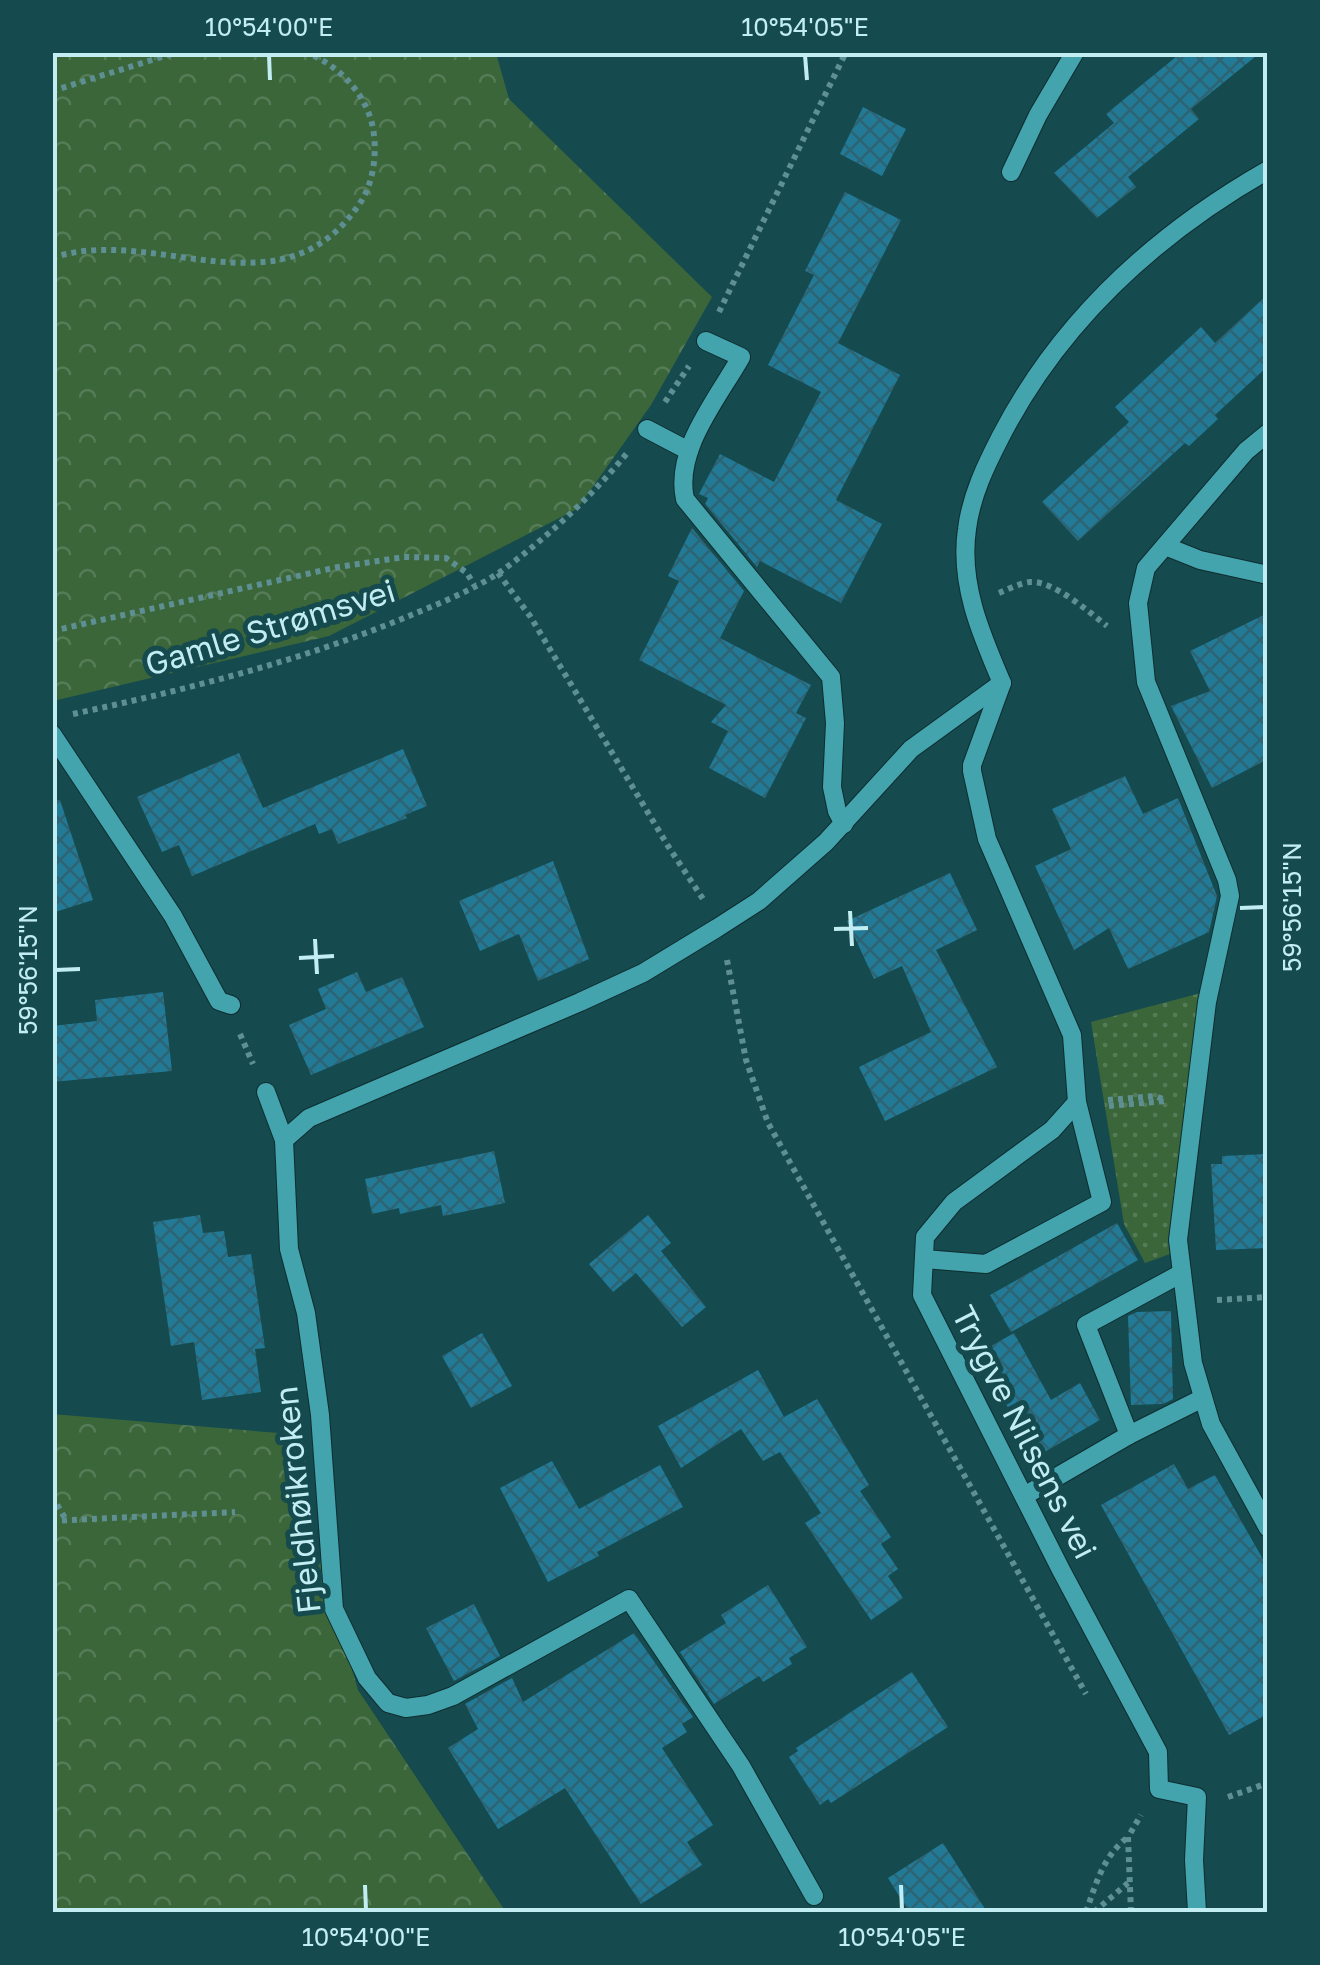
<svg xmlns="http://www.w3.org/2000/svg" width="1320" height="1965" viewBox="0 0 1320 1965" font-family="'Golos Text',sans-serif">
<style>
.grass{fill:url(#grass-dots)}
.forest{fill:url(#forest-crowns)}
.building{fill:url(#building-cross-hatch)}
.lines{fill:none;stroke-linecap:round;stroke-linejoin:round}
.minor-casing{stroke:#0f2d30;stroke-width:20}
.path{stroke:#5e8f93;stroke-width:6;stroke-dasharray:5 5;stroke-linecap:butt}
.minor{stroke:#43a4ad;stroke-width:18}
.ticks{fill:none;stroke:#c2edf2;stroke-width:4}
.labels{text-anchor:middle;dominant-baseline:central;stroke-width:10;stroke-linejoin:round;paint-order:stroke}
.street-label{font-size:32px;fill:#c2edf2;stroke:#154a4e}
.neatline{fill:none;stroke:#c2edf2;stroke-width:4}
.ticks-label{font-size:25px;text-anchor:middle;fill:#c2edf2}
</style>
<defs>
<pattern id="grass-dots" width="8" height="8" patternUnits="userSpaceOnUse" patternTransform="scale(2.5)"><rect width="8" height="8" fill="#3a663a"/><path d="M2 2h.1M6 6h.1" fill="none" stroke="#557c57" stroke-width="1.8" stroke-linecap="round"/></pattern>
<pattern id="forest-crowns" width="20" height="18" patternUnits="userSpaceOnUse" patternTransform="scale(2.5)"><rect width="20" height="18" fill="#3a663a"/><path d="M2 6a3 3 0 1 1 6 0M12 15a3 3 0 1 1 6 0" fill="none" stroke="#557c57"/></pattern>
<pattern id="building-cross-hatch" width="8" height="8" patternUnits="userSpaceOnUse" patternTransform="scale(2.5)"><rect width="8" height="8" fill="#237a96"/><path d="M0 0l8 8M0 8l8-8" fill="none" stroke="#2d6373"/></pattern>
</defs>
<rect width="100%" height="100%" fill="#154a4e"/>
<!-- grass -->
<path class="grass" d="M 1201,993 L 1170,1254 L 1145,1263 L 1124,1224 L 1091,1022 Z"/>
<!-- forest -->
<g class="forest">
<path d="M 52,53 L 496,53 L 509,99 L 712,297 L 651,405 L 577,509 L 329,636 L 53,701 Z"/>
<path d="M 52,1414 L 303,1435 L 314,1539 L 358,1690 L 506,1912 L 53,1912 Z"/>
</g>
<!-- building -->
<g class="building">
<path d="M 1182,52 L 1261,52 L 1191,109 L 1199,119 L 1128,177 L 1136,187 L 1097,218 L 1054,173 L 1114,123 L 1106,114 Z"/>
<path d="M 863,107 L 906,129 L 882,176 L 840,154 Z"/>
<path d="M 845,192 L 901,220 L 838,343 L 900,375 L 836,500 L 882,524 L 841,603 L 760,561 L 757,567 L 705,504 L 708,498 L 699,494 L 720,454 L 774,482 L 821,392 L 768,365 L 814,275 L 805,271 Z"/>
<path d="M 1268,294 L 1268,366 L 1215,415 L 1218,419 L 1189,446 L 1185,443 L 1078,541 L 1042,502 L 1129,422 L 1115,407 L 1201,327 L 1215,343 Z"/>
<path d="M 692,528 L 744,591 L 720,638 L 811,685 L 796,713 L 806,718 L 765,798 L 709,768 L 728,731 L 711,722 L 726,705 L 639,660 L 679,581 L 668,576 Z"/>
<path d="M 1268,613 L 1268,759 L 1212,788 L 1171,706 L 1210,691 L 1190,651 Z"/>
<path d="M 403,749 L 427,806 L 405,815 L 407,818 L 338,844 L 332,829 L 319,834 L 315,824 L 192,876 L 179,845 L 162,852 L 137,797 L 239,753 L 263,808 Z"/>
<path d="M 1125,776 L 1143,814 L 1178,798 L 1217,896 L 1209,932 L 1128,969 L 1109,928 L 1074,950 L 1035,866 L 1071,849 L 1052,809 Z"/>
<path d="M 60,800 L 93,900 L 52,913 L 52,801 Z"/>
<path d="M 553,861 L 589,959 L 538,981 L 519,934 L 480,951 L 459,901 Z"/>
<path d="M 950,873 L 977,930 L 936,950 L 997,1067 L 885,1121 L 859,1067 L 931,1032 L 902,966 L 874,979 L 847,921 Z"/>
<path d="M 357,972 L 366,992 L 402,977 L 424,1027 L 311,1075 L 289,1025 L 326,1009 L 318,989 Z"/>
<path d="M 163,992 L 172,1071 L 52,1082 L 52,1026 L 97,1021 L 95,1000 Z"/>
<path d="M 494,1151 L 505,1203 L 443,1216 L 441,1205 L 400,1214 L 399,1208 L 372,1214 L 365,1179 Z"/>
<path d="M 1268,1154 L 1268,1248 L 1216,1250 L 1211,1164 L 1222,1164 L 1222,1156 Z"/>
<path d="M 200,1215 L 203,1233 L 224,1231 L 228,1257 L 251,1254 L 265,1348 L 255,1349 L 261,1392 L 202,1400 L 194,1342 L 171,1346 L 153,1222 Z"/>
<path d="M 648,1215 L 671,1243 L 661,1251 L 706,1307 L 682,1327 L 636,1273 L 613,1292 L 589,1264 Z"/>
<path d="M 1117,1223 L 1138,1260 L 1011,1332 L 990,1295 Z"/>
<path d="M 1171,1311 L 1173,1399 L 1163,1404 L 1131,1405 L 1128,1316 L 1137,1312 Z"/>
<path d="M 482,1333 L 512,1386 L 471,1408 L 442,1356 Z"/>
<path d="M 1014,1333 L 1051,1400 L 1080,1383 L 1100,1420 L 1036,1457 L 977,1354 Z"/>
<path d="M 758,1370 L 784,1417 L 817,1399 L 869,1485 L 860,1491 L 891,1537 L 881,1544 L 898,1569 L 888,1576 L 903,1598 L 871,1620 L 805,1523 L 821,1513 L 780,1452 L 763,1461 L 741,1429 L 681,1468 L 658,1426 Z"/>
<path d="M 552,1461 L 579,1509 L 660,1465 L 683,1507 L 597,1552 L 599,1556 L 548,1582 L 500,1488 Z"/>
<path d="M 1174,1464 L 1188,1489 L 1215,1475 L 1268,1568 L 1268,1714 L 1229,1735 L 1101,1505 Z"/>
<path d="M 768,1585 L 807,1647 L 789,1658 L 792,1664 L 763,1682 L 759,1676 L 714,1704 L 680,1652 L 726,1623 L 721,1615 Z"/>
<path d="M 474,1604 L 500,1656 L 454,1681 L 426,1628 Z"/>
<path d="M 634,1633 L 693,1717 L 682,1724 L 687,1732 L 662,1748 L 713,1825 L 687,1842 L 702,1865 L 641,1904 L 565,1788 L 498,1829 L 448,1748 L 478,1729 L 465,1704 L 512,1678 L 523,1702 Z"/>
<path d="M 912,1672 L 948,1727 L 831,1803 L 828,1799 L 820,1805 L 789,1757 L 798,1751 L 796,1748 Z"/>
<path d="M 943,1843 L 987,1912 L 909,1912 L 888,1878 Z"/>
</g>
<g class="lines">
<defs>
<g id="minor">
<path d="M 1011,172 L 1038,115 L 1075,52"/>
<path d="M 706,341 L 741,357 C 718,398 674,450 685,499 L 831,677 L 835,723 L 832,787 L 837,811 L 844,824"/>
<path d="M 647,429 L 689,451"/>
<path d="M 1268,433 L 1246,451 L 1146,568 L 1138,603 L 1146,682 L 1227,880 L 1230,896 L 1207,1002 L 1178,1240 L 1193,1363 L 1211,1424 L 1268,1528"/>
<path d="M 1165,546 L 1200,560 L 1268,575"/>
<path d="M 52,734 L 173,916 L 219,1001 L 231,1005"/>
<path d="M 266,1092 L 284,1140"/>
<path d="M 924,1259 L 986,1264 L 1102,1202 L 1077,1102"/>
<path d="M 1129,1435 L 1086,1325 L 1182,1273"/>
<path d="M 1024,1496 L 1129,1435 L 1203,1398"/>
<path d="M 814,1896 L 741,1766 L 629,1599 L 453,1696 L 428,1705 L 406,1708 L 388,1703 L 367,1678 L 334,1609 L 320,1415 L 306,1313 L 289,1249 L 284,1140 L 309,1118 L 580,1002 L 643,973 L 717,928 L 759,901 L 826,842 L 911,749 L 1002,683"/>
<path d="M 1197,1912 L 1194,1860 L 1197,1797 L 1159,1789 L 1158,1752 L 1061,1570 L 922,1295 L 925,1237 L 954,1202 L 1052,1130 L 1077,1102 L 1072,1035 L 987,839 L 972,771 L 972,765 L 1002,683 C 981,634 959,584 967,529 C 971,496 986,465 1001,436 C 1061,320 1156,234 1268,170"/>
</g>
</defs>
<!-- minor casing -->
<use href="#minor" class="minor-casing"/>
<!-- path -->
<g class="path">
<path d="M 52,91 L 178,52"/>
<path d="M 52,258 C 155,223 282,320 360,203 C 376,180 379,140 369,114 C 358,85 333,62 304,52"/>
<path d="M 719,312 L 846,52"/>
<path d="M 665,402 L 689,366"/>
<path d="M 498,573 L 530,616 L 668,846 L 705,902"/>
<path d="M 999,593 C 1009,589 1020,583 1030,582 C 1053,580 1089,612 1107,626"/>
<path d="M 52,631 L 338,567 L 404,557 L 446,558 L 467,573 L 474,585"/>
<path d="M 73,714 C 185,690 297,662 404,618 C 435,605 472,591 500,572 C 548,537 591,497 628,452"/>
<path d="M 727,960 L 746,1060 L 768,1123 L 1086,1694"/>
<path d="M 240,1034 L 253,1064"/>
<path d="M 1108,1100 L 1155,1096 L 1165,1100"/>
<path d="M 1109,1106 L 1166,1101"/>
<path d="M 1217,1300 L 1268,1297"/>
<path d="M 52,1496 L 66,1520"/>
<path d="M 52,1521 L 235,1512"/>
<path d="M 1228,1797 L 1268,1783"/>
<path d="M 1086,1912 C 1096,1884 1103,1856 1128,1837"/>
<path d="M 1094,1912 L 1128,1883"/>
<path d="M 1131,1912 L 1128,1837 L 1141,1815"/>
</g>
<!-- minor -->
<use href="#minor" class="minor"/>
</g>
<!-- ticks -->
<path class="ticks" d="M 269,55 L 270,80M 805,55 L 807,80M 1240,908 L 1265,907M 850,911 L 852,946M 834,929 L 868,928M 315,939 L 317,974M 299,958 L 334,956M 55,970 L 80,969M 365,1885 L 366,1910M 901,1885 L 902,1910"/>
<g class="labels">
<!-- street labels -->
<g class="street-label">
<text transform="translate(270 627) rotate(-17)">Gamle Strømsvei</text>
<text transform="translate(1025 1432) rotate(63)">Trygve Nilsens vei</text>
<text transform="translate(297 1500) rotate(-96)">Fjeldhøikroken</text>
</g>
</g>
<!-- border -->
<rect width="1320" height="1965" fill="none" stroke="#154a4e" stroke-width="110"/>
<rect x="55" y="55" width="1210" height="1855" class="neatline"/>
<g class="ticks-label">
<text x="269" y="36">10°54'00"E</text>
<text x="805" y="36">10°54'05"E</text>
<text transform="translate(1292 907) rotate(-90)" y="9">59°56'15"N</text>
<text transform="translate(28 970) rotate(-90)" y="9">59°56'15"N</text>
<text x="366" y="1946">10°54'00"E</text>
<text x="902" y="1946">10°54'05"E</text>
</g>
</svg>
